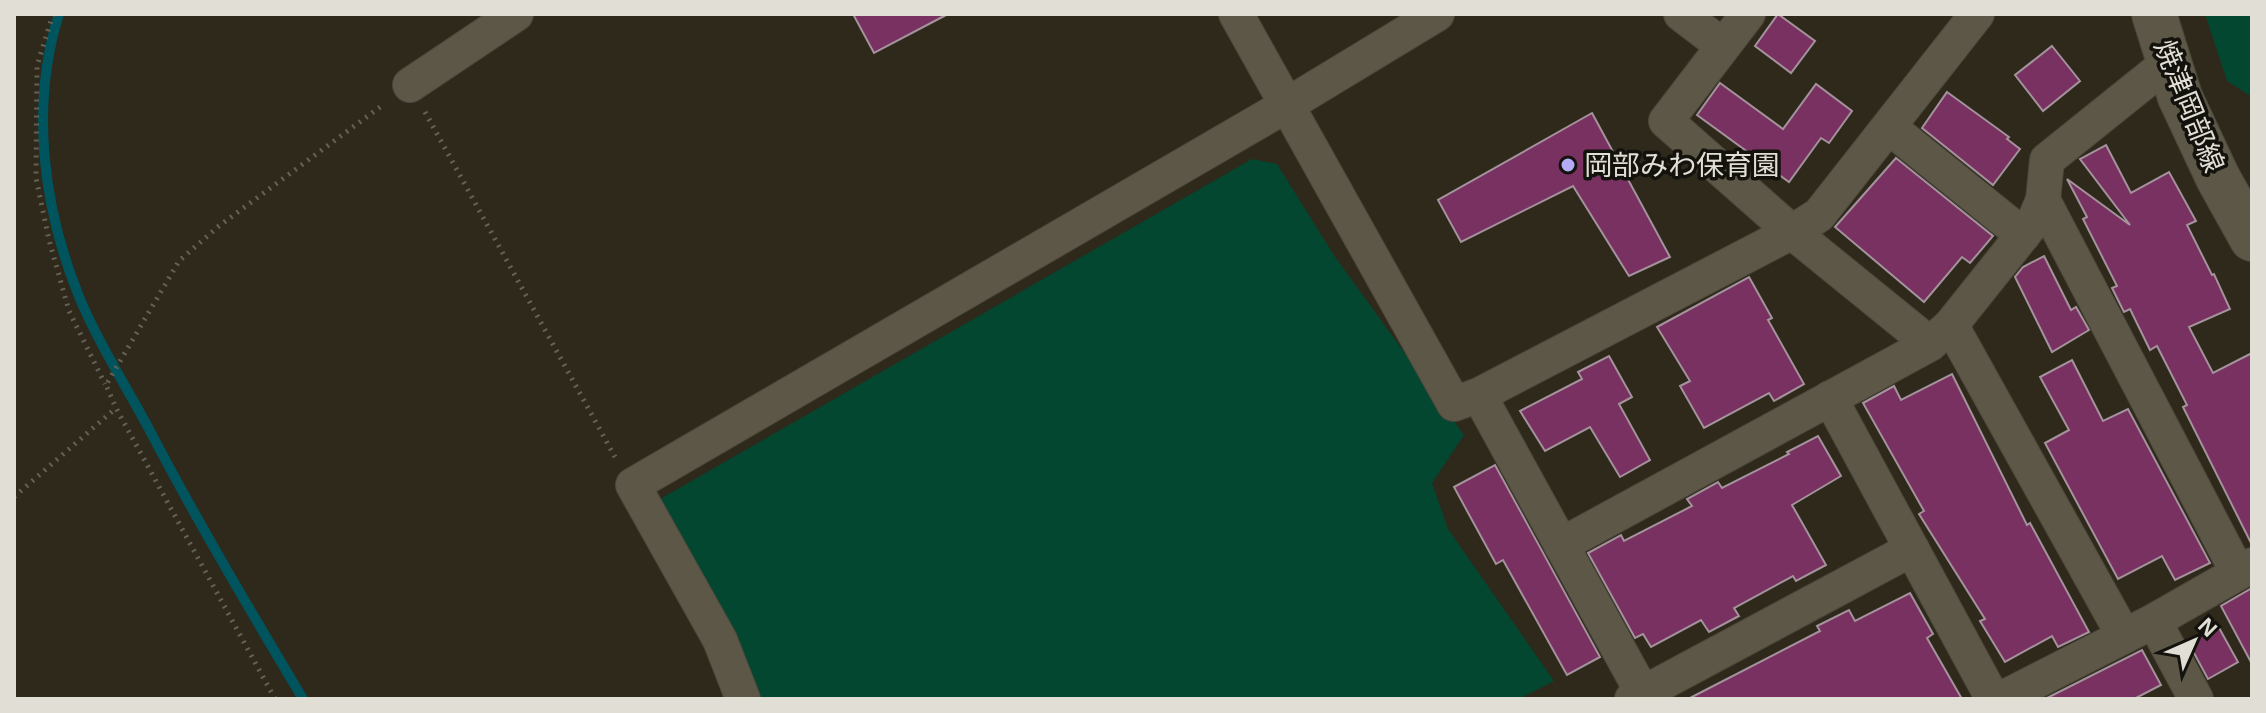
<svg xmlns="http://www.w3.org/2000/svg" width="2266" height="713" viewBox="0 0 2266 713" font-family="Arial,'Noto Sans JP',sans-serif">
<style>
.green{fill:#034731}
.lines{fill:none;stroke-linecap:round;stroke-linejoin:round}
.stream{stroke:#00545e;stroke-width:10}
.building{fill:#793161;stroke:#a4929c;stroke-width:2}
.street-casing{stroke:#4b473b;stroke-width:36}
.secondary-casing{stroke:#4b473b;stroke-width:46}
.path{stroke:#656155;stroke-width:5;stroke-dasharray:2 6;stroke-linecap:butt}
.street{stroke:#5c5747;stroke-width:34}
.secondary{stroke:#5c5747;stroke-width:44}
.poi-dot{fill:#b5acf8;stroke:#14120c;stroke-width:3}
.labels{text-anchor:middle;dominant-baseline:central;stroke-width:7;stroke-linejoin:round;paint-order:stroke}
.street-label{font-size:28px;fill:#e1ded5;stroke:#14120c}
.poi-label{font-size:28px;fill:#e1ded5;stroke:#14120c;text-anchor:start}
</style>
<rect width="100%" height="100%" fill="#2e291b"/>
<!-- green -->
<g class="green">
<path d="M 2205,14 L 2252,14 L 2252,97 L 2227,81 Z"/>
<path d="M 1252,159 L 1277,164 L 1333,254 L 1464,435 L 1432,483 L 1448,529 L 1554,681 L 1519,699 L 732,699 L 655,502 Z"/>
</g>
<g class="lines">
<!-- stream -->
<path class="stream" d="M 59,14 C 30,106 43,206 78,294 C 96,339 126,386 149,429 C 197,521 250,610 303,699"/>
</g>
<!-- building -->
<g class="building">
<path d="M 853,14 L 948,14 L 874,53 Z"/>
<path d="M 1778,14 L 1815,41 L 1791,73 L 1755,46 Z"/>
<path d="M 2052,46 L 2080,81 L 2043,111 L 2015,75 Z"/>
<path d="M 1720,83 L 1783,129 L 1816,84 L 1852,111 L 1829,143 L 1821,138 L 1789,182 L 1697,115 Z"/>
<path d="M 1947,92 L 2009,137 L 2007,139 L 2020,149 L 1993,185 L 1922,128 Z"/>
<path d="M 1592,113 L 1670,257 L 1629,276 L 1573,186 L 1461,242 L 1438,200 Z"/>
<path d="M 2106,145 L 2131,193 L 2169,172 L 2196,221 L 2187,225 L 2212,275 L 2214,274 L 2230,309 L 2189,327 L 2213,373 L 2252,353 L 2252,545 L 2183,407 L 2187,405 L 2157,346 L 2150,350 L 2130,309 L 2124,312 L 2112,288 L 2117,286 L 2083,219 L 2087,217 L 2067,179 L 2130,225 L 2080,159 Z"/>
<path d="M 1896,158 L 1993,236 L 1970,263 L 1962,257 L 1924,302 L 1835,227 Z"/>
<path d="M 2044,256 L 2071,310 L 2076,307 L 2089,330 L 2052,352 L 2015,277 L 2023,267 Z"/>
<path d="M 1749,277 L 1772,318 L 1768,320 L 1804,384 L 1774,401 L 1769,393 L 1704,428 L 1680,386 L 1690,381 L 1657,327 Z"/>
<path d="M 1609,356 L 1632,397 L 1619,404 L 1650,460 L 1620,477 L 1590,427 L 1545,451 L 1520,411 L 1582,379 L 1578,372 Z"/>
<path d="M 2072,360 L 2103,421 L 2128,409 L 2210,563 L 2175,580 L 2162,556 L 2118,579 L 2045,443 L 2069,430 L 2040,377 Z"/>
<path d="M 1952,374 L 2027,525 L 2030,523 L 2089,632 L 2058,647 L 2052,636 L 2005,662 L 1980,621 L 1985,619 L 1919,514 L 1924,511 L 1863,403 L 1894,386 L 1901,400 Z"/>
<path d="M 1818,436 L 1841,476 L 1792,505 L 1826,565 L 1796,581 L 1793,576 L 1734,608 L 1739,616 L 1709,632 L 1701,620 L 1651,647 L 1643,634 L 1635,638 L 1588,553 L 1621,535 L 1624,541 L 1692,506 L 1687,499 L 1718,482 L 1722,488 L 1789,454 L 1787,452 Z"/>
<path d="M 1495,465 L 1600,657 L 1567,675 L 1503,560 L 1496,564 L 1454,487 Z"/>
<path d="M 2252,588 L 2252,664 L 2221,606 Z"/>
<path d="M 1910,593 L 1933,634 L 1927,638 L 1962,699 L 1688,699 L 1820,631 L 1817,626 L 1849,610 L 1855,621 Z"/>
<path d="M 2218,626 L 2238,662 L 2208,679 L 2188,642 Z"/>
<path d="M 2142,650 L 2161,685 L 2134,699 L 2045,699 Z"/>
</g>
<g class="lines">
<defs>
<g id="street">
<path d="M 1236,14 L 1454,404 L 1479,395 L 1792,232 L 1666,121 L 1748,14"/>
<path d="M 1681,14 L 1723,46"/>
<path d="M 410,85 L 516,14"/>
<path d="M 1889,127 L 2023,235"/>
<path d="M 2043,200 L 2238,573"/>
<path d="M 1951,325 L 2124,636"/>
<path d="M 1930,344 L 1792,232 L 1819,215 L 1977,14"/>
<path d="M 1479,395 L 1646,699"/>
<path d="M 1830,398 L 1993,699"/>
<path d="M 1561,545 L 1930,344 L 1951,325 L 2034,221 L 2043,200 L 2047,160 L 2169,62"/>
<path d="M 2154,621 L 2196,699"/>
<path d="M 743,699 L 720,640 L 633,485 L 1287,105 L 1437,14"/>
<path d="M 1632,699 L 1912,549"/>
<path d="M 2001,699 L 2154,621 L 2252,565"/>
</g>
<path id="secondary" d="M 2154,14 L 2180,97 L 2218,178 L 2252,239"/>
</defs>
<!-- street casing -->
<use href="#street" class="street-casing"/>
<!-- secondary casing -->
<use href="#secondary" class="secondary-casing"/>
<!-- path -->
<g class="path">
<path d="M 53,14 L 37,66 L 36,178 L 49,240 L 69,311 L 105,384"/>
<path d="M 425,112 L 615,457"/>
<path d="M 14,497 L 116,408"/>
<path d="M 275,699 L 116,408 L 106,385 L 179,261 L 219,226 L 384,104"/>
</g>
<!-- street -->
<use href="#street" class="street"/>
<!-- secondary -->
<use href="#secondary" class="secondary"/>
</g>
<!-- markers -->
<circle class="poi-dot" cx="1568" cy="165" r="8"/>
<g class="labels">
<!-- street labels -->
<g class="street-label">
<text transform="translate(2189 106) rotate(68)">焼津岡部線</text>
</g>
<!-- poi labels -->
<g class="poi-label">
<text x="1584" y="165">岡部みわ保育園</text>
</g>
</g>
<!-- border -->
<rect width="2266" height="713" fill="none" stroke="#e1ded5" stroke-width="32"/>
<!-- north arrow -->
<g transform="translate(2194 641) rotate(45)" stroke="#14120c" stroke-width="6" paint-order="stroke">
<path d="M0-6L14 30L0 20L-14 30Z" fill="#e1ded5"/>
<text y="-12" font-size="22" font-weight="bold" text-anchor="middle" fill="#e1ded5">N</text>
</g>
</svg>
